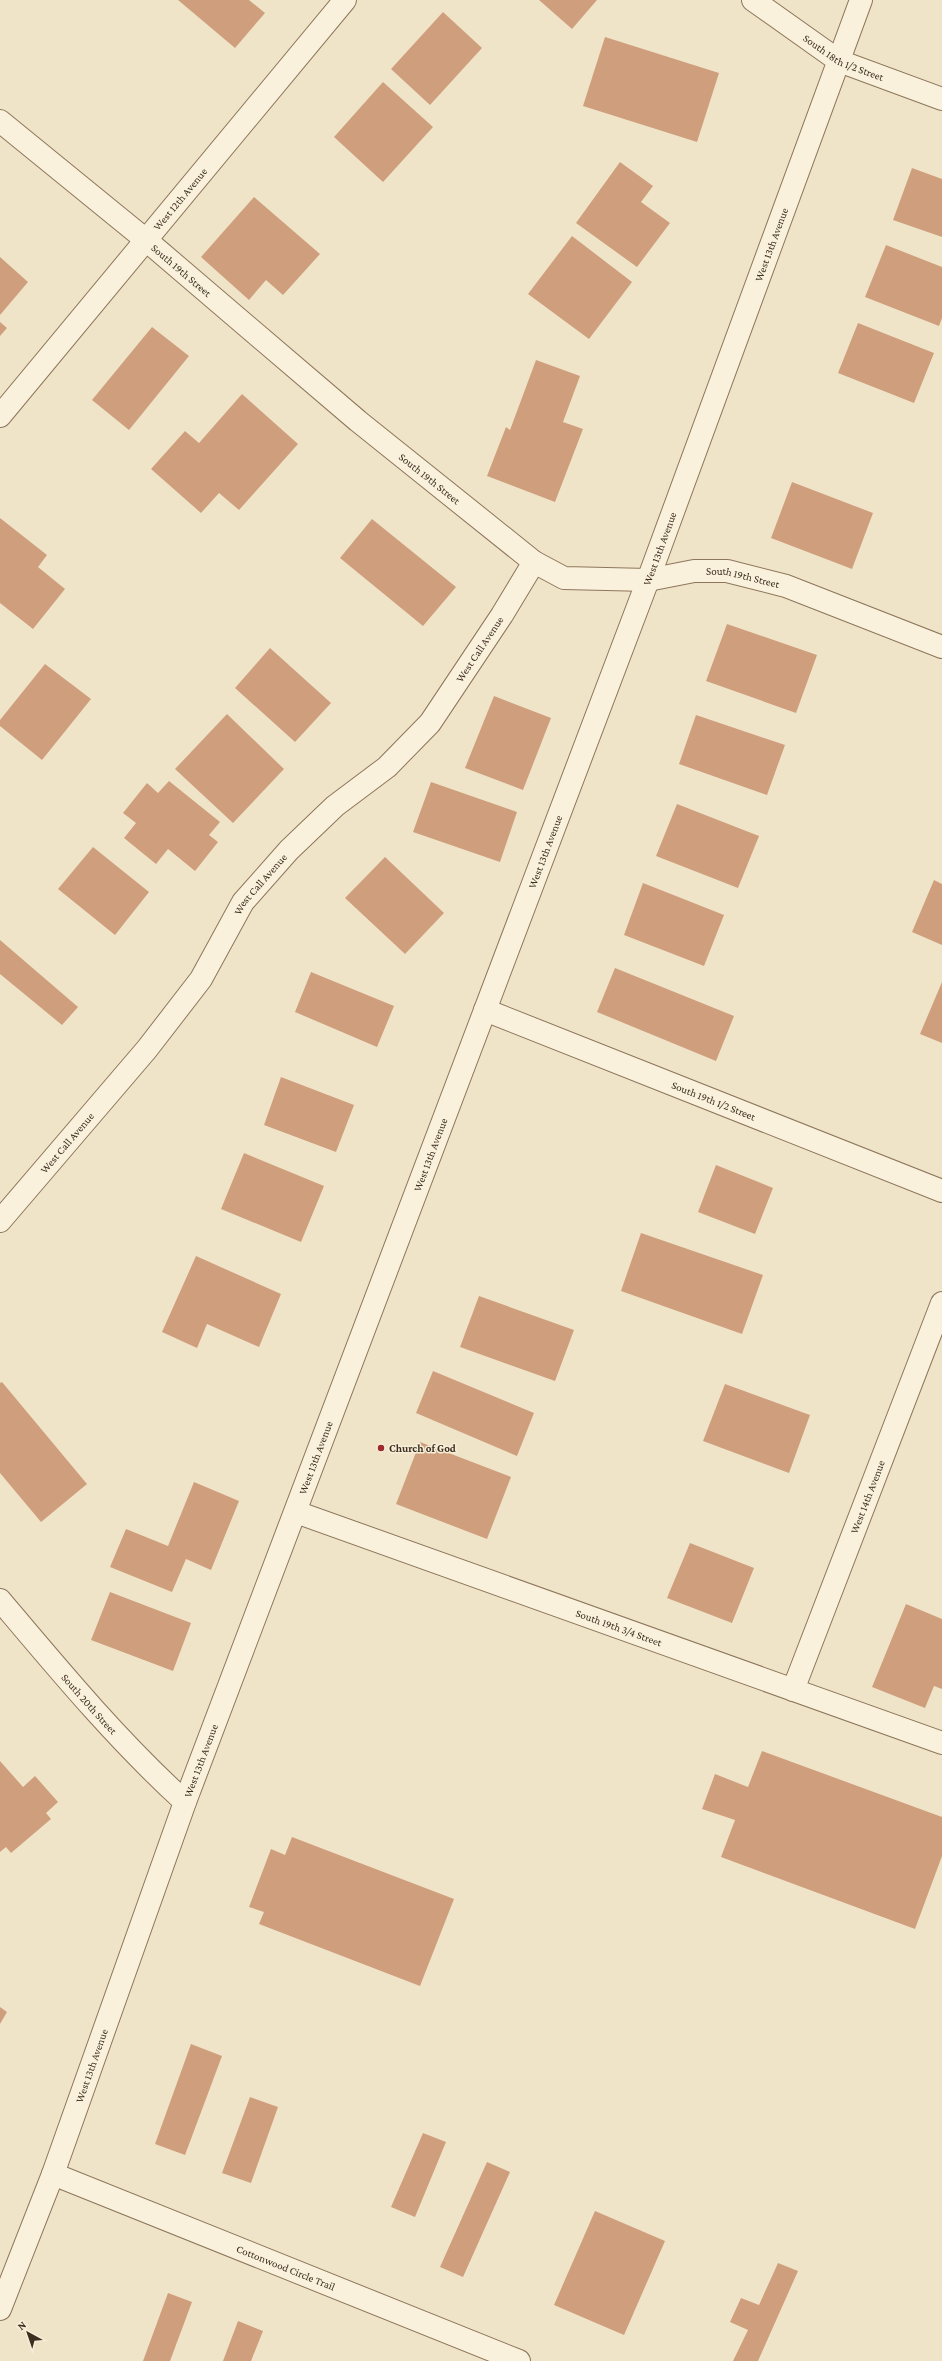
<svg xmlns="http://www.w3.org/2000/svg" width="942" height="2361" viewBox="0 0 942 2361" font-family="'Crimson Pro',serif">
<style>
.building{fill:#cf9f7d}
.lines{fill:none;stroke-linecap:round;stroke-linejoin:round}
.minor-casing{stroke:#8d765c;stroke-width:24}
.minor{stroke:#faf1dc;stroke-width:22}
.poi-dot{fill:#9e2a2b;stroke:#f7eed8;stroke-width:1.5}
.labels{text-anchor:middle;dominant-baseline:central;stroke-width:3;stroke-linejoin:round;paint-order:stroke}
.street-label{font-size:11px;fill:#3d2e20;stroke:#f7eed8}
.poi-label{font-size:11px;font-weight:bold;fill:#3d2e20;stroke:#f7eed8;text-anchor:start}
</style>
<rect width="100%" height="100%" fill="#f0e4c8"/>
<!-- building -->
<g class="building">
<path d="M 178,0 L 249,0 L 265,13 L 235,48 Z"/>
<path d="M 539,0 L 597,0 L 572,29 Z"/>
<path d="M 443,12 L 482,48 L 430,105 L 391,69 Z"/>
<path d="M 605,37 L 719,73 L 697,142 L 583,106 Z"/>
<path d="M 383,82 L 433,127 L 383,182 L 334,137 Z"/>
<path d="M 620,162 L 653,186 L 641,202 L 670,223 L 637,267 L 576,223 Z"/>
<path d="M 912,168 L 942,179 L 942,237 L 893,220 Z"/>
<path d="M 254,197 L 320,254 L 283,295 L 266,280 L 249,300 L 201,257 Z"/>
<path d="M 572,236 L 632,282 L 589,339 L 528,294 Z"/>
<path d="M 886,245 L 942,267 L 942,318 L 939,326 L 865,297 Z"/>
<path d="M 0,257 L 28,282 L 0,315 Z"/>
<path d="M 0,322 L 7,328 L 0,336 Z"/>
<path d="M 858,323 L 934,353 L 914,403 L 838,373 Z"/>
<path d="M 152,327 L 189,356 L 129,430 L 92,400 Z"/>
<path d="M 536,360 L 580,376 L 563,422 L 583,429 L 555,502 L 487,476 L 506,427 L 510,430 Z"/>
<path d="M 242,394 L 298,444 L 239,510 L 219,493 L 201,513 L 151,469 L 185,431 L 199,443 Z"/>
<path d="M 792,482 L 873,513 L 852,569 L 771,538 Z"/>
<path d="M 0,518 L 47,555 L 38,567 L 65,589 L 33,629 L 0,603 Z"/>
<path d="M 372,519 L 456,587 L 423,626 L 340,558 Z"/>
<path d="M 727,624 L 817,655 L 796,713 L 706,681 Z"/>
<path d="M 270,648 L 331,703 L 295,742 L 235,688 Z"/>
<path d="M 45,664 L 91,699 L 42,760 L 0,726 L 0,720 Z"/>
<path d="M 494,696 L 551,718 L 523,790 L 465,768 Z"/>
<path d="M 227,714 L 284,769 L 233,823 L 175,769 Z"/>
<path d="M 696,715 L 785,745 L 767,795 L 679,764 Z"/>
<path d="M 169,781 L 220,822 L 209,835 L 218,842 L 195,871 L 168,849 L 156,864 L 124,838 L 136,823 L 123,813 L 147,783 L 158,793 Z"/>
<path d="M 431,782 L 517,812 L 500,862 L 413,832 Z"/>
<path d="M 677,804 L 759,836 L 738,888 L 656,856 Z"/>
<path d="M 93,847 L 149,892 L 115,935 L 58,889 Z"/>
<path d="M 385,857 L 444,913 L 405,954 L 345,898 Z"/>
<path d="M 934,880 L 942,884 L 942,945 L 912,932 Z"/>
<path d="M 643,883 L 724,915 L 704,966 L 624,935 Z"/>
<path d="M 0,940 L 78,1007 L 62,1025 L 0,974 Z"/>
<path d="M 615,968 L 734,1016 L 716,1061 L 597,1012 Z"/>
<path d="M 311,972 L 394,1006 L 377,1047 L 295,1012 Z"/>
<path d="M 942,982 L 942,1043 L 920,1034 Z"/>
<path d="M 281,1077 L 354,1105 L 336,1152 L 264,1125 Z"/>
<path d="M 244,1153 L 324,1186 L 301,1242 L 221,1209 Z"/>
<path d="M 716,1165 L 773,1188 L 755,1234 L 698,1212 Z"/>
<path d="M 641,1233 L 763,1275 L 742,1334 L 621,1291 Z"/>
<path d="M 196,1256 L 281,1294 L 259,1347 L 207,1324 L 197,1348 L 162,1332 Z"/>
<path d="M 479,1296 L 574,1330 L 555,1381 L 460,1347 Z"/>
<path d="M 433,1371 L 534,1413 L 517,1456 L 416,1413 Z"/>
<path d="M 2,1382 L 87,1484 L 41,1522 L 0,1473 L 0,1383 Z"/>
<path d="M 725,1384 L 810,1415 L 789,1473 L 703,1441 Z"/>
<path d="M 420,1442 L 511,1477 L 487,1539 L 396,1504 Z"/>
<path d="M 194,1482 L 239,1501 L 211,1570 L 186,1559 L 172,1592 L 110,1567 L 126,1529 L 168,1546 Z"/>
<path d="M 690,1543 L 754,1568 L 732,1623 L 667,1598 Z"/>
<path d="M 110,1592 L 191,1623 L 173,1671 L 91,1640 Z"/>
<path d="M 906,1604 L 942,1619 L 942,1689 L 934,1686 L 925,1708 L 872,1687 Z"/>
<path d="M 762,1751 L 942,1817 L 942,1856 L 915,1929 L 721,1857 L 735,1820 L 702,1809 L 715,1774 L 748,1787 Z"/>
<path d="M 0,1761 L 23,1787 L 35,1776 L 58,1802 L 46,1813 L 51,1819 L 11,1853 L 6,1847 L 0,1852 Z"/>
<path d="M 292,1837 L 454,1899 L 420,1986 L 259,1924 L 264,1912 L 249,1907 L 271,1849 L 285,1855 Z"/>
<path d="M 0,2007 L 7,2012 L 0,2024 Z"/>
<path d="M 191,2044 L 222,2056 L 185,2155 L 155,2144 Z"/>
<path d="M 250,2097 L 278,2107 L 251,2183 L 222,2173 Z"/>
<path d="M 423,2133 L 446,2142 L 415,2217 L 391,2207 Z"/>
<path d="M 487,2162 L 510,2172 L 463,2277 L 440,2267 Z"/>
<path d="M 595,2211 L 665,2241 L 624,2335 L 554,2305 Z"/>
<path d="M 778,2263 L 798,2271 L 758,2361 L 733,2361 L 748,2330 L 730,2322 L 741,2298 L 759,2305 Z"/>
<path d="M 168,2293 L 192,2302 L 170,2361 L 143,2361 Z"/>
<path d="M 238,2321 L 263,2331 L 251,2361 L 223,2361 Z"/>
</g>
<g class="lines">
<defs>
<g id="minor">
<path id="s1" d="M 753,0 L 839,61 L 942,99"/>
<path id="s2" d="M 0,121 L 146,240 L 358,421 L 534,562 L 564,578 L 648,580 L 694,571 L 727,571 L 786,586 L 942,647"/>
<path id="s3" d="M 0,416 L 345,0"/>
<path id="s4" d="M 485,1010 L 942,1191"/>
<path id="s5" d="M 0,1221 L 147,1049 L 201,979 L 243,902 L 289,850 L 335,806 L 387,767 L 430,723 L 502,615 L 534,562"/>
<path id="s6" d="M 296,1512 L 942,1743"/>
<path id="s7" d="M 0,1600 C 59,1670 117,1740 185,1802"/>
<path id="s8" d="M 793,1690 L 942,1303"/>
<path id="s9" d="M 53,2174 L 519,2361"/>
<path id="s10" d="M 0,2309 L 53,2174 L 185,1802 L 648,580 L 861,0"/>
</g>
</defs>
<!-- minor casing -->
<use href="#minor" class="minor-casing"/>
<!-- minor -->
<use href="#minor" class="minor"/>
</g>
<!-- markers -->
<circle class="poi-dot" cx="381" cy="1448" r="4"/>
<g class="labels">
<!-- street labels -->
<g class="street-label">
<text stroke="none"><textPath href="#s1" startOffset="108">South 18th 1/2 Street</textPath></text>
<text stroke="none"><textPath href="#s3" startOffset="282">West 12th Avenue</textPath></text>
<text stroke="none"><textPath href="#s10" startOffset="2204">West 13th Avenue</textPath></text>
<text stroke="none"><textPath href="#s2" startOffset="235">South 19th Street</textPath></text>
<text stroke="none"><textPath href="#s2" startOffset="559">South 19th Street</textPath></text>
<text stroke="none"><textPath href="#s10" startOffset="1880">West 13th Avenue</textPath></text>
<text stroke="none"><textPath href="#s2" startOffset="907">South 19th Street</textPath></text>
<text stroke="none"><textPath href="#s5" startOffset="751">West Call Avenue</textPath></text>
<text stroke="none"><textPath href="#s10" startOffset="1556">West 13th Avenue</textPath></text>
<text stroke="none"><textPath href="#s5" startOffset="427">West Call Avenue</textPath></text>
<text stroke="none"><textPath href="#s4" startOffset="246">South 19th 1/2 Street</textPath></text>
<text stroke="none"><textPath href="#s5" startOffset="103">West Call Avenue</textPath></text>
<text stroke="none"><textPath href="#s10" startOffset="1232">West 13th Avenue</textPath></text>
<text stroke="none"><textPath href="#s10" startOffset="908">West 13th Avenue</textPath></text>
<text stroke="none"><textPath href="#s8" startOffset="207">West 14th Avenue</textPath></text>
<text stroke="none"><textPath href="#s6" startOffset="343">South 19th 3/4 Street</textPath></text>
<text stroke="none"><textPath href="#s7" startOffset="137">South 20th Street</textPath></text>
<text stroke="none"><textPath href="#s10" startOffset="584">West 13th Avenue</textPath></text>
<text stroke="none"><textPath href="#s10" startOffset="260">West 13th Avenue</textPath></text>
<text stroke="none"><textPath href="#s9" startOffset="251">Cottonwood Circle Trail</textPath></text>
</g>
<!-- poi labels -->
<g class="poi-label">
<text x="389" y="1448">Church of God</text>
</g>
</g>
<!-- north arrow -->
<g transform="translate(28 2333) rotate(320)" stroke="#f7eed8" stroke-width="3" paint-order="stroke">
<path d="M0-3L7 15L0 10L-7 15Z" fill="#3d2e20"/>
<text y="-6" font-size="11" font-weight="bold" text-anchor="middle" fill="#3d2e20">N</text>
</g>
</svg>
